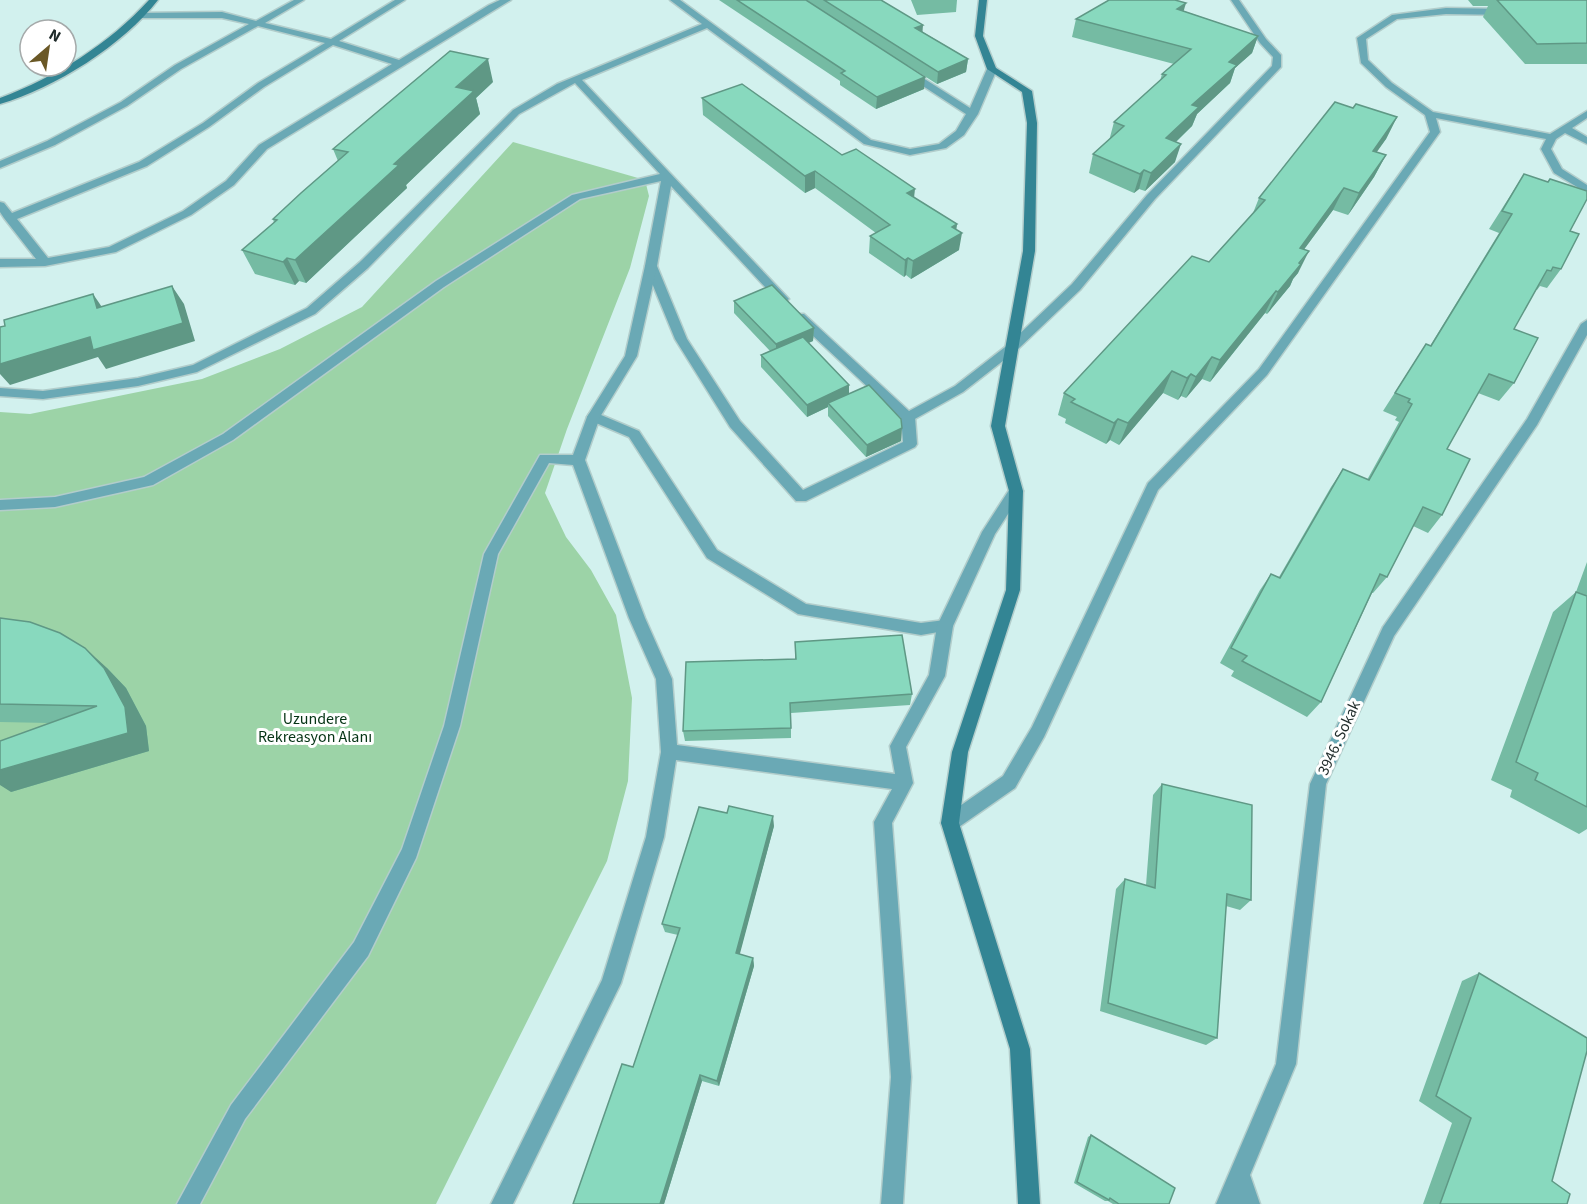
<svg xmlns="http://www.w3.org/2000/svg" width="1587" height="1204" viewBox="0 0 1587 1204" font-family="'Source Sans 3',sans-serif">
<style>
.green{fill:#9cd3a7}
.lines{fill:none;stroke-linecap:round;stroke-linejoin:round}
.lane-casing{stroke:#b2cdcb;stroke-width:3}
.street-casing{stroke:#b2cdcb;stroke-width:3}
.secondary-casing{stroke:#b2cdcb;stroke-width:3}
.lane{fill:#6aa9b5;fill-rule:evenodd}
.street{fill:#6aa9b5;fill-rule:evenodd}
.secondary{fill:#338594;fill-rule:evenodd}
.wall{fill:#75bba3}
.shaded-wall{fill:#5f9885}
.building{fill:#88d9be;stroke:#5f9885;stroke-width:1.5}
.labels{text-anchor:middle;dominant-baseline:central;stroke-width:6;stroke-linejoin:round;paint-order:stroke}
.park-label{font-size:16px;fill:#053315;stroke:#fff}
.street-label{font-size:16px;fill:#1f2b2a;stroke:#fff}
</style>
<rect width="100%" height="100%" fill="#d2f1ee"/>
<!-- green -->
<path class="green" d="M 513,142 L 645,180 L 649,196 L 630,268 L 567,429 L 545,493 L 566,537 L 591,570 L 616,615 L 632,698 L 628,781 L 607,861 L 436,1204 L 0,1204 L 0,412 L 30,414 L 202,379 L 280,349 L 362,307 Z"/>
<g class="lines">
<defs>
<g id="lane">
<path d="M 651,262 L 657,266 L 687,339 L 740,421 L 803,490 L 903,442 L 901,417 L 908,412 L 915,417 L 917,444 L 915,447 L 806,501 L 796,501 L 730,427 L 675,339 L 645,266 Z"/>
<path d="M 594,412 L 639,431 L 717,550 L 806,604 L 921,623 L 945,620 L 950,622 L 953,626 L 950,630 L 921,635 L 798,614 L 707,558 L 629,437 L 589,420 L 587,417 L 589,414 Z"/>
</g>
<g id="street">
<path d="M 294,0 L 304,0 L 265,23 L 331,39 L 395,0 L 405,0 L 339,41 L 399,60 L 489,5 L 500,0 L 511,0 L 267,149 L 234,185 L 191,215 L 116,252 L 45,266 L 0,267 L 0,259 L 36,259 L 4,218 L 0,212 L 0,202 L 4,203 L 12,213 L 139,162 L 203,123 L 258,83 L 325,43 L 258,26 L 181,69 L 127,106 L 55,145 L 0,168 L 0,161 L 47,141 L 121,102 L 175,65 L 249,24 L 222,18 L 142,18 L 138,15 L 139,13 L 222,12 L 256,21 ZM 333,45 L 392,64 L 259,145 L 226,181 L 183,211 L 109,247 L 48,258 L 17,219 L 147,166 L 209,127 L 264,87 Z"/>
<path d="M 670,0 L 680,0 L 871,140 L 910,149 L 939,144 L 956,131 L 966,114 L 906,75 L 906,71 L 912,71 L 970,108 L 987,69 L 992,66 L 997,69 L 978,114 L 964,135 L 946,148 L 910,155 L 864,144 L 707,28 L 582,80 L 789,299 L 783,303 L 779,302 L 671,186 L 657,266 L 637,356 L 600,417 L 585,460 L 645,618 L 672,679 L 677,745 L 895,774 L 890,746 L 929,675 L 937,626 L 982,532 L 1011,487 L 1016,486 L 1023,491 L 995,534 L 953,626 L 945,676 L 906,747 L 913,783 L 892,823 L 911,1077 L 903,1204 L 881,1204 L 891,1077 L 874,822 L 892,789 L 676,760 L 664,837 L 621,983 L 513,1204 L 491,1204 L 602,980 L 646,837 L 661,752 L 656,679 L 629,618 L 573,465 L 549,463 L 498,554 L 460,726 L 416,858 L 368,956 L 245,1119 L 200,1204 L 177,1204 L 231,1105 L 354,942 L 402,849 L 444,726 L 484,554 L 540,455 L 573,455 L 587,417 L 625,356 L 645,266 L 661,181 L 580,199 L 444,287 L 233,440 L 153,485 L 55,507 L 0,510 L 0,500 L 55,497 L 144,477 L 223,434 L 436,281 L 572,195 L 660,174 L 575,83 L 519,114 L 368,268 L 315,314 L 197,372 L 138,386 L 43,399 L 0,396 L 0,388 L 43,391 L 138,378 L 193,365 L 307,308 L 360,262 L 513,110 L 557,84 L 702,24 Z"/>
<path d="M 1231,0 L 1239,0 L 1266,39 L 1281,55 L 1281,67 L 1155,199 L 1080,290 L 1017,350 L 963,392 L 913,420 L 903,420 L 796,320 L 796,314 L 804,314 L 909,411 L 955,386 L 1009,344 L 1072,284 L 1147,195 L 1272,66 L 1273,57 L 1260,43 Z"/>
<path d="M 1446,8 L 1506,9 L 1510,12 L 1506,15 L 1446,14 L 1397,19 L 1366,39 L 1368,60 L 1392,83 L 1433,112 L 1550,134 L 1587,111 L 1587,118 L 1572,128 L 1587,137 L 1587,144 L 1565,133 L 1556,139 L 1551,149 L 1562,169 L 1587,185 L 1587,193 L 1554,173 L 1541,149 L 1546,139 L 1436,118 L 1440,132 L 1267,375 L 1158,490 L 1044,737 L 1015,788 L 956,829 L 950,831 L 944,829 L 941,823 L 944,817 L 1003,776 L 1032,727 L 1148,483 L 1259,369 L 1430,132 L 1425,115 L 1386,87 L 1361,63 L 1357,38 L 1392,15 Z"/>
<path d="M 1587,320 L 1587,335 L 1537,425 L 1394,636 L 1326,784 L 1296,1064 L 1250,1175 L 1260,1204 L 1216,1204 L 1276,1064 L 1310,784 L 1383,627 L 1527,419 L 1581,324 Z"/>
</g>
<g id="secondary">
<path d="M 149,0 L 158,0 C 123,45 55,88 0,104 L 0,98 C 56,77 109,44 149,0 Z"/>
<path d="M 979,0 L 987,0 L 983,36 L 996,68 L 1032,91 L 1037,123 L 1035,251 L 1005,426 L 1023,491 L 1020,590 L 968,752 L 959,823 L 1030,1049 L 1040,1204 L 1018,1204 L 1010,1049 L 941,823 L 952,752 L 1006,590 L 1009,491 L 991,426 L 1023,251 L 1027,123 L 1022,92 L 987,69 L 975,36 Z"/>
</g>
</defs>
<!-- lane casing -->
<use href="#lane" class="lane-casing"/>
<!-- street casing -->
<use href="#street" class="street-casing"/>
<!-- secondary casing -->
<use href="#secondary" class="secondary-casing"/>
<!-- lane -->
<use href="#lane" class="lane"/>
<!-- street -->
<use href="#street" class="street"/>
<!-- secondary -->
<use href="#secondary" class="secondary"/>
</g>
<!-- wall -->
<g class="wall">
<path d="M 719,0 L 881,0 L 923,32 L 968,59 L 966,72 L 937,84 L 907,65 L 924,89 L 876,109 L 840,85 L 840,81 Z"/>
<path d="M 911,0 L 957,0 L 956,12 L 917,15 Z"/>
<path d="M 1468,0 L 1587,0 L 1587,64 L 1525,64 L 1483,17 L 1488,6 L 1473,6 Z"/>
<path d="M 1184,11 L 1258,36 L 1252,53 L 1235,68 L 1230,83 L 1197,114 L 1192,126 L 1176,142 L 1175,162 L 1145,191 L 1139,189 L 1134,193 L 1089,173 L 1093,154 L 1109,141 L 1114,122 L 1160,81 L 1162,74 L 1174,64 L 1072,37 L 1076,19 Z"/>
<path d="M 493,82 L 476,98 L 480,114 L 406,185 L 407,188 L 306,283 L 299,281 L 295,285 L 255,274 L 242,250 L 274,223 L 273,219 L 338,161 L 333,149 Z"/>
<path d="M 702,98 L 842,155 L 914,198 L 957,224 L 956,230 L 959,250 L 911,279 L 906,275 L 904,277 L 869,253 L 870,236 L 876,233 L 815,188 L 805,193 L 703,115 Z"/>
<path d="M 1353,108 L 1397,117 L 1386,139 L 1376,152 L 1386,155 L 1374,177 L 1348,215 L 1333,210 L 1304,249 L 1298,273 L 1293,279 L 1290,286 L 1267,314 L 1265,313 L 1210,382 L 1202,379 L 1186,398 L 1181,396 L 1178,400 L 1163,393 L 1119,445 L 1110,440 L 1106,444 L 1065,423 L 1066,419 L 1058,415 L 1064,393 L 1209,262 L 1253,213 L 1259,198 Z"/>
<path d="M 1524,174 L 1570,231 L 1561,269 L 1547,288 L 1540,286 L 1537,290 L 1536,289 L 1514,329 L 1514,383 L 1499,401 L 1478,393 L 1447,449 L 1442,515 L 1428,533 L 1413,526 L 1387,577 L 1373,593 L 1372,593 L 1321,702 L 1307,717 L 1231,676 L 1234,671 L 1220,663 L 1260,590 L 1271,574 L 1279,577 L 1331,487 L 1343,469 L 1367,480 L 1399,422 L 1395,420 L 1397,417 L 1383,411 L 1426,344 L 1430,346 L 1499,233 L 1489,229 Z"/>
<path d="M 734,301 L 814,328 L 813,341 L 808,343 L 849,394 L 901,441 L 866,457 L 828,416 L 828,407 L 807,417 L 761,367 L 761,355 L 770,351 L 734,313 Z"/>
<path d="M 1587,562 L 1587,829 L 1579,834 L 1510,797 L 1512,790 L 1491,780 L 1553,612 L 1576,592 Z"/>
<path d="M 0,618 L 107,668 L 126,688 L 146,726 L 149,751 L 11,792 L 49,723 L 0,722 Z"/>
<path d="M 795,642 L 912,694 L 910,705 L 791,713 L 791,738 L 685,741 L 683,731 L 795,659 Z"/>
<path d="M 1162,784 L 1251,900 L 1240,910 L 1226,906 L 1217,1038 L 1206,1045 L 1100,1011 L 1116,889 L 1125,879 L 1146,885 L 1153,795 Z"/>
<path d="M 774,826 L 739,954 L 753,958 L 754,966 L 719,1086 L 702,1081 L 664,1204 L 573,1204 L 633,1067 L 678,935 L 665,932 L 662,924 Z"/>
<path d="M 1479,973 L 1552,1181 L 1567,1204 L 1423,1204 L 1452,1123 L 1419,1101 L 1462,981 Z"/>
<path d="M 1091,1135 L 1169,1204 L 1113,1204 L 1108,1201 L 1105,1201 L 1074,1183 L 1088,1137 Z"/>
</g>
<!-- shaded-wall -->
<g class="shaded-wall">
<path d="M 1186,3 L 1181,20 L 1177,9 Z"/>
<path d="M 923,25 L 922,38 L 915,28 Z"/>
<path d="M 1258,36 L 1252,53 L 1235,68 L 1230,83 L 1197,114 L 1192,126 L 1160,157 L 1166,138 L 1192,105 L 1229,62 Z"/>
<path d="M 488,59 L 493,82 L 476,98 L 480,114 L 406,185 L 407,188 L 306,283 L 295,260 L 394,164 L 456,87 Z"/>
<path d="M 968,59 L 966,72 L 937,84 L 938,72 Z"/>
<path d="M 925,77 L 924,89 L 876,109 L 877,97 Z"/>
<path d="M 1397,117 L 1386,139 L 1362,173 L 1373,151 Z"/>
<path d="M 1181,144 L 1175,162 L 1145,191 L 1151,173 Z"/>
<path d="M 1386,155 L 1374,177 L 1348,215 L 1359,193 Z"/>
<path d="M 1144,170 L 1139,189 L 1134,193 L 1140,174 Z"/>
<path d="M 815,171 L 815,188 L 805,193 L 805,176 Z"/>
<path d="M 1344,188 L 1333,210 L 1289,270 L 1300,248 Z"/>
<path d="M 915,189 L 913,207 L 907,193 Z"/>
<path d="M 957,224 L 955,237 L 962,233 L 959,250 L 911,279 L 913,261 L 952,227 Z"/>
<path d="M 1309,251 L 1298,273 L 1293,279 L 1290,286 L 1267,314 L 1278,292 Z"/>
<path d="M 287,258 L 299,281 L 295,285 L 283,262 Z"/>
<path d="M 908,258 L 906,275 L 904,277 L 905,260 Z"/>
<path d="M 172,286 L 184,304 L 195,341 L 106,369 L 98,357 L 10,385 L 0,374 L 0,364 Z"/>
<path d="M 1276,291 L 1265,313 L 1210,382 L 1220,360 Z"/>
<path d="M 93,294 L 106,313 L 97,308 Z"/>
<path d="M 814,328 L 813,341 L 776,357 L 776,344 Z"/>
<path d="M 1212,357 L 1202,379 L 1186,398 L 1196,377 Z"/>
<path d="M 1172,371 L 1163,393 L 1119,445 L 1128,423 Z"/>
<path d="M 1191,374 L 1181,396 L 1178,400 L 1187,378 Z"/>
<path d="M 849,385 L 849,398 L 828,403 L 828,407 L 807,417 L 807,405 Z"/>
<path d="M 1118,419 L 1110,440 L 1106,444 L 1114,423 Z"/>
<path d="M 902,428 L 901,441 L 866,457 L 867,445 Z"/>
<path d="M 85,648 L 107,668 L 126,688 L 146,726 L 149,751 L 11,792 L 0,785 L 0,770 L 128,733 Z"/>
<path d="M 773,816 L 774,826 L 738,961 L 736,953 Z"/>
<path d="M 753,958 L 754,966 L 719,1086 L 717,1081 Z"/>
<path d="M 700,1075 L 702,1081 L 664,1204 L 660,1204 Z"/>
</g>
<!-- building -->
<g class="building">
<path d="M 737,0 L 806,0 L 925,77 L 877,97 L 841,73 L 845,71 Z"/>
<path d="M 824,0 L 881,0 L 923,25 L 915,28 L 968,59 L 938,72 Z"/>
<path d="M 1109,0 L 1175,0 L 1186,3 L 1177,9 L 1258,36 L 1229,62 L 1237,65 L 1192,105 L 1199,107 L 1166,138 L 1181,144 L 1151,173 L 1144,170 L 1140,174 L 1093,154 L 1124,126 L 1114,122 L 1166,75 L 1162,74 L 1191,49 L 1076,19 Z"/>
<path d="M 1497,0 L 1587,0 L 1587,43 L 1537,44 Z"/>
<path d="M 450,51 L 488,59 L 456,87 L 474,91 L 394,164 L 399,165 L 295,260 L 287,258 L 283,262 L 242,250 L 277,220 L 273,219 L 301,193 L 348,152 L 333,149 Z"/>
<path d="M 742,84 L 842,155 L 856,149 L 915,189 L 907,193 L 957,224 L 952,227 L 962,233 L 913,261 L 908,258 L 905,260 L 870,236 L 890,225 L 815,171 L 805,176 L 702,98 Z"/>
<path d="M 1335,102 L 1353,108 L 1356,104 L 1397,117 L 1373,151 L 1386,155 L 1359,193 L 1344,188 L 1300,248 L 1309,251 L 1299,263 L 1301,264 L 1278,292 L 1276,291 L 1220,360 L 1212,357 L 1196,377 L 1191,374 L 1187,378 L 1172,371 L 1128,423 L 1118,419 L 1114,423 L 1071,402 L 1075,399 L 1064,393 L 1192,256 L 1209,262 L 1265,200 L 1259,198 Z"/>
<path d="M 1524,174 L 1548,182 L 1550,179 L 1587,191 L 1587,199 L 1570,231 L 1579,234 L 1561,269 L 1553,267 L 1551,271 L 1547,270 L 1514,329 L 1538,338 L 1514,383 L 1489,374 L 1447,449 L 1470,459 L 1442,515 L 1423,507 L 1387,577 L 1380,574 L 1321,702 L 1242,661 L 1247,656 L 1231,648 L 1271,574 L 1280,578 L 1343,469 L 1369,480 L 1412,404 L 1408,402 L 1410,399 L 1395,393 L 1426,344 L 1431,346 L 1512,214 L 1502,211 Z"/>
<path d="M 772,285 L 814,328 L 776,344 L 734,301 Z"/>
<path d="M 172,286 L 183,323 L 93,350 L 90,337 L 0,364 L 0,327 L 5,326 L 4,320 L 93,294 L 97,308 Z"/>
<path d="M 803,337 L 849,385 L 807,405 L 761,355 Z"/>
<path d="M 869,385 L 901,419 L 902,428 L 867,445 L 828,403 Z"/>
<path d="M 1576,592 L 1587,596 L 1587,807 L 1535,780 L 1538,773 L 1516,762 Z"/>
<path d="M 0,618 L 30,622 L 60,633 L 85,648 L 104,668 L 125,707 L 128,733 L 0,770 L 0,741 L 97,706 L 0,704 Z"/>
<path d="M 902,635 L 912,694 L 790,703 L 791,728 L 683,731 L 686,662 L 796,659 L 795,642 Z"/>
<path d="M 1162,784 L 1252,805 L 1251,900 L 1227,894 L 1217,1038 L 1108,1003 L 1125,879 L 1155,888 Z"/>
<path d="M 729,806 L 773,816 L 736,953 L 753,958 L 717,1081 L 700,1075 L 660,1204 L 573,1204 L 622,1064 L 633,1067 L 680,928 L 662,924 L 699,807 L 727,813 Z"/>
<path d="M 1479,973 L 1587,1038 L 1587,1051 L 1552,1181 L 1570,1194 L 1567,1204 L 1440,1204 L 1471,1118 L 1436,1096 Z"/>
<path d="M 1091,1135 L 1175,1188 L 1169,1204 L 1119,1204 L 1110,1198 L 1109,1200 L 1077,1182 Z"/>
</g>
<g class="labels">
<!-- park labels -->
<g class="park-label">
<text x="315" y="719">Uzundere<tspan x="315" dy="18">Rekreasyon Alanı</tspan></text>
</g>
<!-- street labels -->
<g class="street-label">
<text transform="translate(1339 738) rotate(-65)">3946. Sokak</text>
</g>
</g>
<!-- north arrow -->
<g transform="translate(48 48) rotate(29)"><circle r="28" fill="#ffffff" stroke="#a5aaaa" stroke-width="1.5"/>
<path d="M0-4.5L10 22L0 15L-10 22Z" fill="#6a5826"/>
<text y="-9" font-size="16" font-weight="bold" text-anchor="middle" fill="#1f2b2a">N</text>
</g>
</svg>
